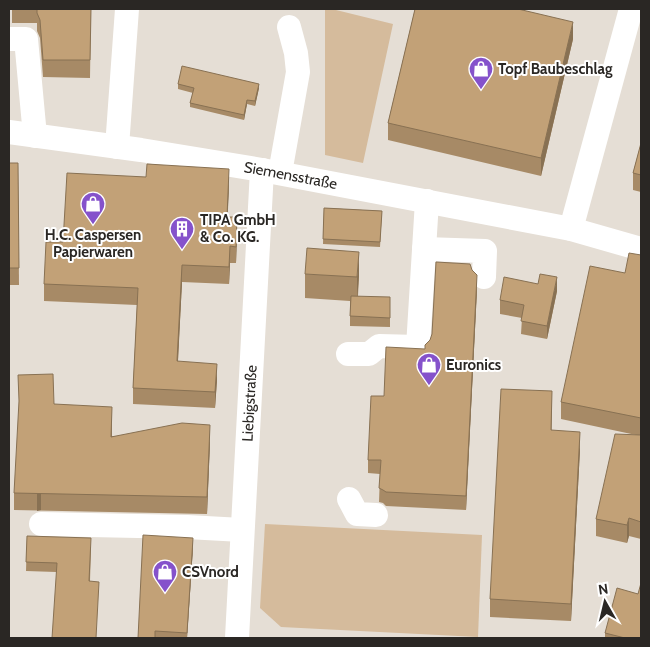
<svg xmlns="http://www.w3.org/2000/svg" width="650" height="647" viewBox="0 0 650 647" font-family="Cabin,sans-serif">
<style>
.green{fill:#d5bb9c}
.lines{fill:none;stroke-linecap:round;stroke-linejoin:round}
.minor{stroke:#fff;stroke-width:24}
.wall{fill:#a78a66}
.shaded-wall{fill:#887153}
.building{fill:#c2a177;stroke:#887153}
.labels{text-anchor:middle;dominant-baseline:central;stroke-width:4;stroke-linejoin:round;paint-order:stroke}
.poi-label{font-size:15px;font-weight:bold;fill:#2a2724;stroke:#fff;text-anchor:start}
.street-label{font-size:15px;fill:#2a2724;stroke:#fff}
</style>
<rect width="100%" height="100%" fill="#e5ded5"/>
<!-- green -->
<g class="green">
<path d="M 325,9 L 336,9 L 336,10 L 393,24 L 363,163 L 325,155 Z"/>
<path d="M 265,524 L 482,535 L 478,637 L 281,627 L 260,608 Z"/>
</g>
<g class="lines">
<!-- minor -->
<g class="minor">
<path d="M 9,39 L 26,39 L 35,136"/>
<path id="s1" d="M 9,132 L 141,150 L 262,170 L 571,229 L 641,249"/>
<path d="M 117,147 L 127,9"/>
<path d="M 280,173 L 298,72 L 296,53 L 289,27"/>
<path d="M 571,229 L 631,9"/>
<path d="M 424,249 L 485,251 L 484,277"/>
<path d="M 348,354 L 369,354 L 379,346 L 418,347 L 427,201"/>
<path d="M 349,499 L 357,514 L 376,515"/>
<path d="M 41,524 L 187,527 L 242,530"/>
<path id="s2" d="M 237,638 L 262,170"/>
</g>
</g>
<!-- wall -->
<g class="wall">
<path d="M 12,9 L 91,9 L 90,78 L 43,77 L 40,38 L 37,31 L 37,23 L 12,23 Z"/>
<path d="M 415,9 L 522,9 L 522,10 L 573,39 L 541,176 L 388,140 L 388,123 Z"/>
<path d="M 178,84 L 259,88 L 255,106 L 247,104 L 244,120 L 190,107 L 190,103 L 193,93 L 178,89 Z"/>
<path d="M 641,143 L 641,192 L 633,190 L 633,173 Z"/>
<path d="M 9,163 L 18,163 L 19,285 L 9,285 Z"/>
<path d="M 229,185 L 227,217 L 237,234 L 236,263 L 230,263 L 229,284 L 182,282 L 178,361 L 217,380 L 215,408 L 133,404 L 133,388 L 137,305 L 44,301 L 44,284 L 63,242 Z"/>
<path d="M 324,208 L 382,211 L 380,247 L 323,244 Z"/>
<path d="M 641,255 L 641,539 L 629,536 L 627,543 L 596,536 L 596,519 L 636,435 L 561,419 L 561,402 Z"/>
<path d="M 305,274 L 359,276 L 358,296 L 390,307 L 390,327 L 350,326 L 350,301 L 305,298 Z"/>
<path d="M 477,289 L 466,510 L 386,506 L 383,503 L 379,502 L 380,474 L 368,473 L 368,460 L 384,396 Z"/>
<path d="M 557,291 L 547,339 L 521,334 L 522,318 L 500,314 L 500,300 Z"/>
<path d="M 54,404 L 112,424 L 112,436 L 210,442 L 207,514 L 14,510 L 14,493 Z"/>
<path d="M 552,409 L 551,431 L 580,449 L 571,621 L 490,617 L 490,599 Z"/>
<path d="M 27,536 L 91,547 L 90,581 L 99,591 L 56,572 L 26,571 Z"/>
<path d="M 193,547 L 187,638 L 138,638 Z"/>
<path d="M 638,594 L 641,638 L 605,638 L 605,633 Z"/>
</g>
<!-- shaded-wall -->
<g class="shaded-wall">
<path d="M 573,22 L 573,39 L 541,176 L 541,158 Z"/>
<path d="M 259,84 L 259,88 L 255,106 L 255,101 Z"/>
<path d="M 247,100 L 247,104 L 244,120 L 244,115 Z"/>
<path d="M 229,169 L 229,185 L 227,233 L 227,217 Z"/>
<path d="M 237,217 L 237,234 L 236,263 L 236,247 Z"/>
<path d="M 230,246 L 230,263 L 229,284 L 229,267 Z"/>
<path d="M 359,252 L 359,276 L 357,301 L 357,277 Z"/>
<path d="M 182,265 L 182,282 L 177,378 L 177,361 Z"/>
<path d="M 477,275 L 477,289 L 466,510 L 466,496 Z"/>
<path d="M 557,277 L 557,291 L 547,339 L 547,326 Z"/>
<path d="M 217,364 L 217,380 L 215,408 L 215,392 Z"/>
<path d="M 552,391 L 552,409 L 551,448 L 551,430 Z"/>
<path d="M 112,407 L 112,424 L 111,454 L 111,437 Z"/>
<path d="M 210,425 L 210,442 L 207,514 L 207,497 Z"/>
<path d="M 580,432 L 580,449 L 571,621 L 571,604 Z"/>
<path d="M 41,493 L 41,510 L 37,511 L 37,494 Z"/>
<path d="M 629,518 L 629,536 L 627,543 L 627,525 Z"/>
<path d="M 193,538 L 193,547 L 187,638 L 187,633 Z"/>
</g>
<!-- building -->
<g class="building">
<path d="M 37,9 L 91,9 L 90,60 L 43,60 L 40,20 L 37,13 Z"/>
<path d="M 415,9 L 518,9 L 573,22 L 541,158 L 388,123 Z"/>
<path d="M 182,66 L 259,84 L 255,101 L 247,100 L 244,115 L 190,103 L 194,88 L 178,84 Z"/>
<path d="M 641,143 L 641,175 L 633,173 Z"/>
<path d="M 9,163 L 18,163 L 19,268 L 9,268 Z"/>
<path d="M 147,164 L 229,169 L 227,217 L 237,217 L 236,247 L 230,246 L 229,267 L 182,265 L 177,361 L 217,364 L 215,392 L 133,388 L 138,288 L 44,284 L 46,242 L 63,242 L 67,173 L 146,177 Z"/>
<path d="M 324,208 L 382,211 L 380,242 L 323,239 Z"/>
<path d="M 307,248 L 359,252 L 357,277 L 305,274 Z"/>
<path d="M 629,253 L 641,255 L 641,418 L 561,402 L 590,266 L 625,273 Z"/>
<path d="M 436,262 L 470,264 L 472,270 L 477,275 L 466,496 L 386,492 L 383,490 L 379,488 L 381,460 L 368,460 L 371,396 L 384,396 L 386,347 L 425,349 L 425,345 L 430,340 L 432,334 Z"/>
<path d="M 540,274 L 557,277 L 547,326 L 521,321 L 524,305 L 500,300 L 504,277 L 538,284 Z"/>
<path d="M 351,296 L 390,297 L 390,318 L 350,316 Z"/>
<path d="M 53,374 L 54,404 L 112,407 L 111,437 L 182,423 L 210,425 L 207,497 L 14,493 L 19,401 L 18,375 Z"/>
<path d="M 501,389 L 552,391 L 551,430 L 580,432 L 571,604 L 490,599 Z"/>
<path d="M 615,434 L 641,435 L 641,522 L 629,518 L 627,525 L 596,519 Z"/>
<path d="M 143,535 L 193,538 L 187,633 L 155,631 L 155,638 L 138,638 Z"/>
<path d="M 27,536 L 91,538 L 89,581 L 99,582 L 96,638 L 52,638 L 57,563 L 26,562 Z"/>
<path d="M 641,583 L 641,638 L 625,638 L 605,633 L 617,588 L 638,594 Z"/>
</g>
<!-- icons -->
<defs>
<symbol id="shop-pin" viewBox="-11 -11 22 30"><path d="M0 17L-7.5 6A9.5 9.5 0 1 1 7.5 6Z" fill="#8552cb" stroke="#fff"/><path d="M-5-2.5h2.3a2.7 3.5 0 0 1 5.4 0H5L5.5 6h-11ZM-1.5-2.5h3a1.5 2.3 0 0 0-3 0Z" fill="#fff"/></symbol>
<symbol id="building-pin" viewBox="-11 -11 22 30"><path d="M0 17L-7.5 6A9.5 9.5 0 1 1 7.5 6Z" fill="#8552cb" stroke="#fff"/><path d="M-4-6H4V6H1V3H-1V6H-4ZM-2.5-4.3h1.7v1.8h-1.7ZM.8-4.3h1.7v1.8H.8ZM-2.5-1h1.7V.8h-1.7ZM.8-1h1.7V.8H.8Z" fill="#fff"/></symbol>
</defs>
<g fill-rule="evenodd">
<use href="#shop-pin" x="467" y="55" width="28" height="38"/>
<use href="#shop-pin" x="79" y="190" width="28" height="38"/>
<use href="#building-pin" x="168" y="215" width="28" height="38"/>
<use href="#shop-pin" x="415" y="351" width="28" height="38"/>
<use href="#shop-pin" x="151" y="558" width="28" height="38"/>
</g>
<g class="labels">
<!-- poi labels -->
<g class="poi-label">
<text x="498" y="69">Topf Baubeschlag</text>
<text x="200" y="220">TIPA GmbH<tspan x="200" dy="17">&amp; Co. KG.</tspan></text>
<text x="93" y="235" text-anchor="middle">H.C. Caspersen<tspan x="93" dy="17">Papierwaren</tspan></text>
<text x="446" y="365">Euronics</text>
<text x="182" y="572">CSVnord</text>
</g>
<!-- street labels -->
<g class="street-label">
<text stroke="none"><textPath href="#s1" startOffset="285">Siemensstraße</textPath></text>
<text stroke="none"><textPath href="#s2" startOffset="235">Liebigstraße</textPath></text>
</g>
</g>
<!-- border -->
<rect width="650" height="647" fill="none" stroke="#2a2724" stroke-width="20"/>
<!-- north arrow -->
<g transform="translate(605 602) rotate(352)" stroke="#ffffff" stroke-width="4" paint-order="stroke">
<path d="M0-4L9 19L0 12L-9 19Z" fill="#2a2724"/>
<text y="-8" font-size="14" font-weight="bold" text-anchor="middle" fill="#2a2724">N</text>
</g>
</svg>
